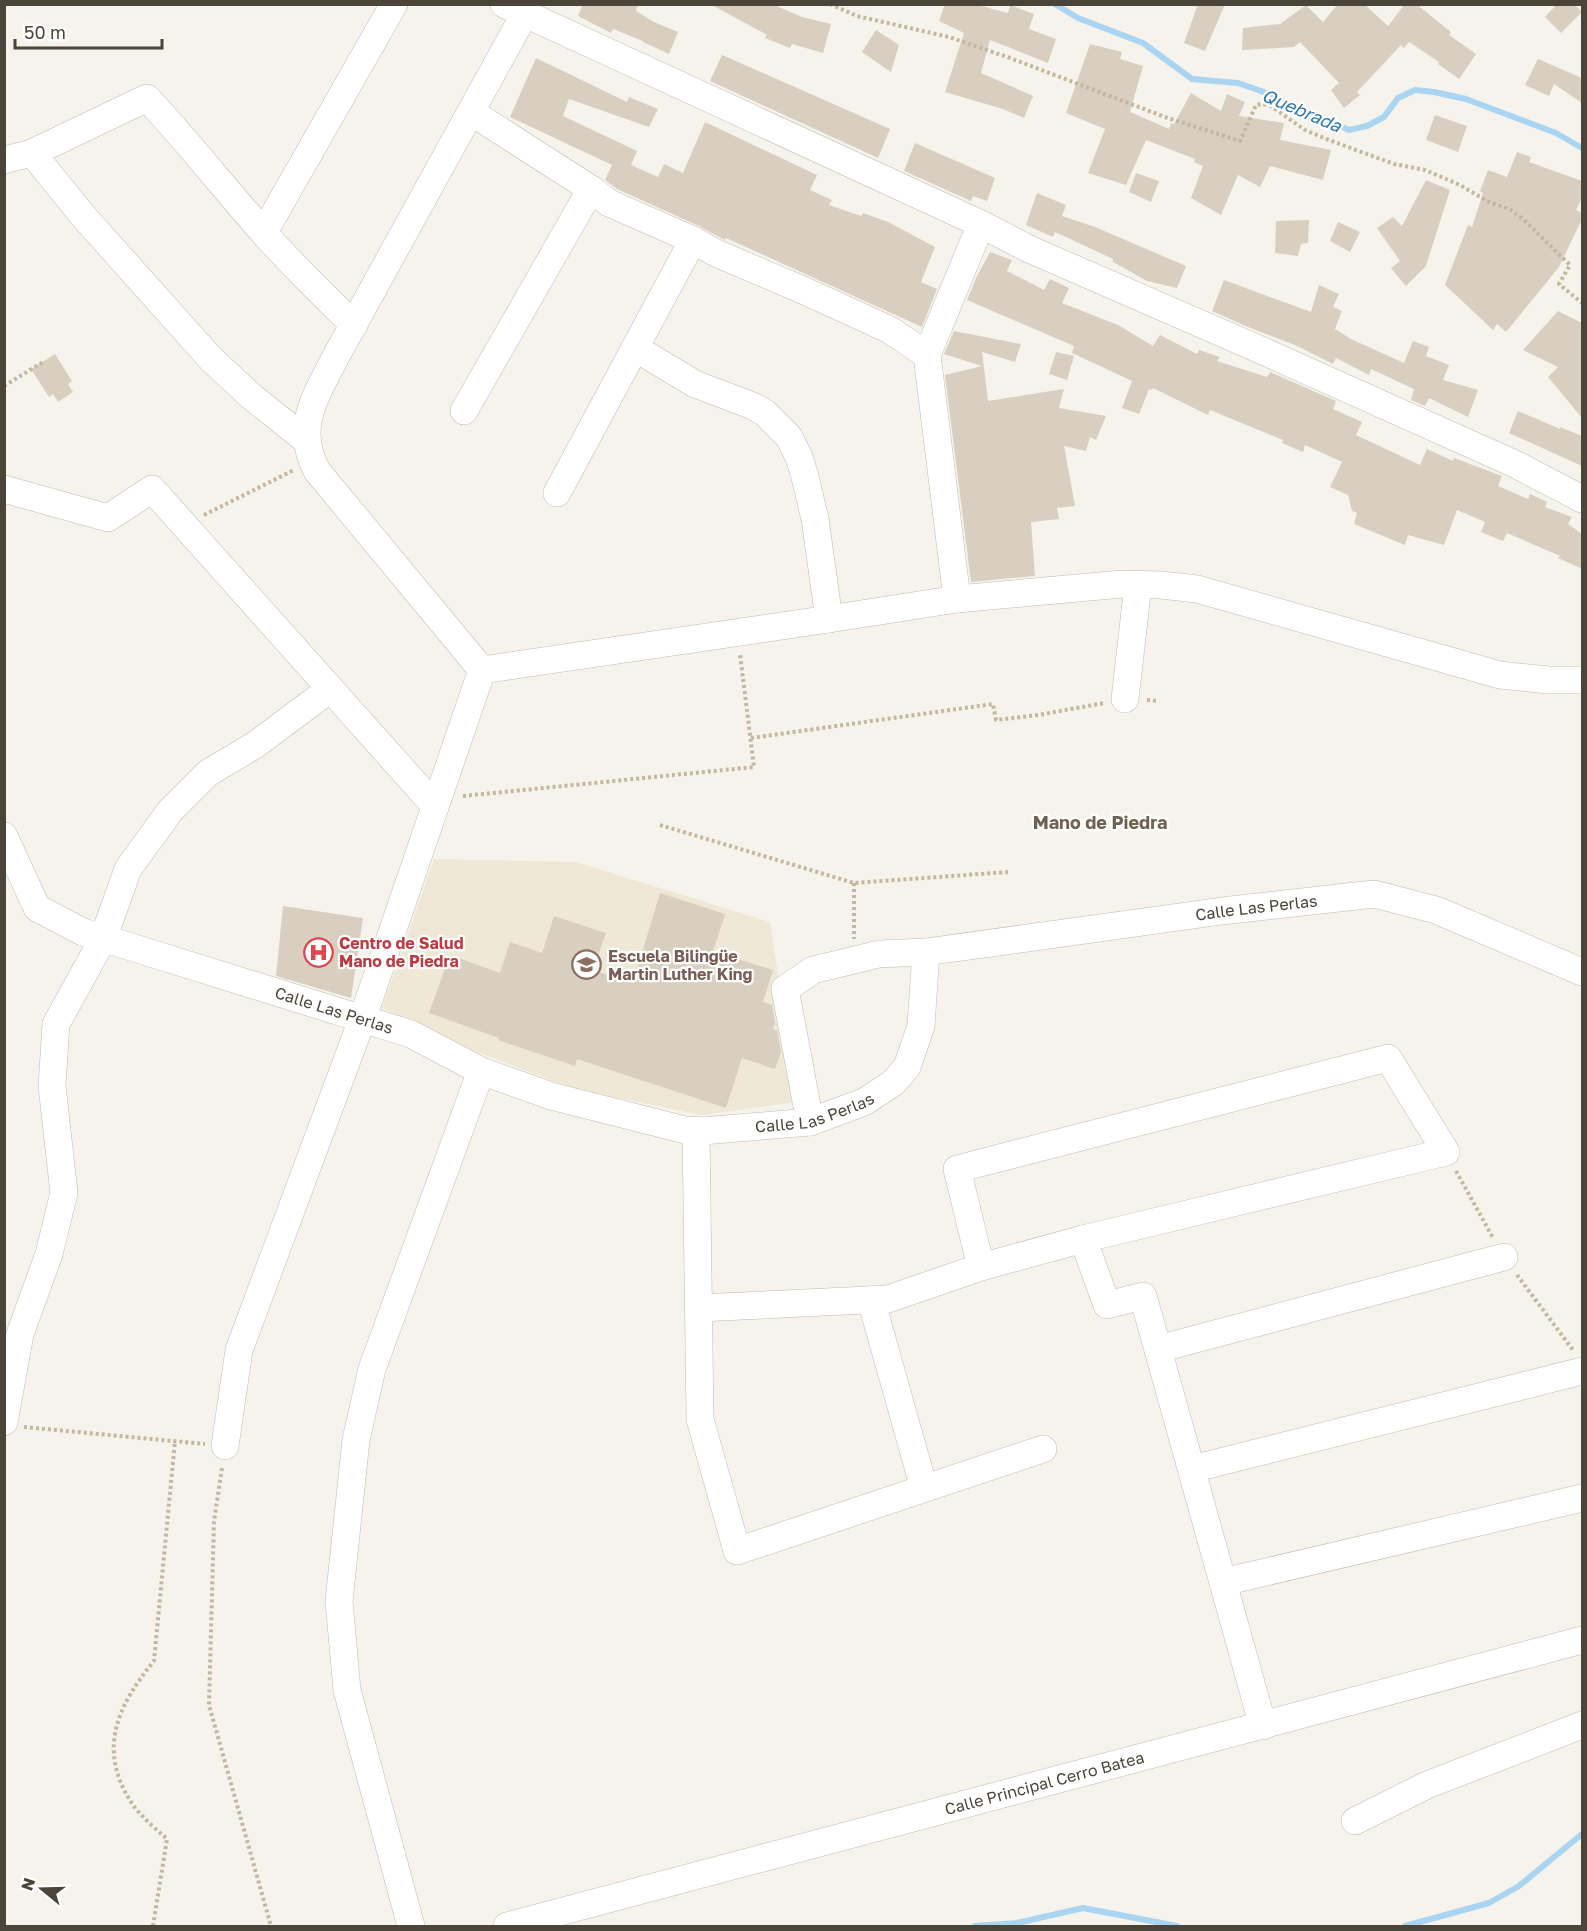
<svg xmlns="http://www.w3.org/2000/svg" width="1587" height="1931" viewBox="0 0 1587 1931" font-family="'Golos Text',sans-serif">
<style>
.education{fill:#efe8d6}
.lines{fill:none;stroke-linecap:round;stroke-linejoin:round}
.stream{stroke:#a9d4f2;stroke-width:6}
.building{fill:#d8cfc1}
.minor-casing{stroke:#c2bbae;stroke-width:28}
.path{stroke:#c4b79f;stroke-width:4;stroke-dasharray:3 3;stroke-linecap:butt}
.minor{stroke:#fff;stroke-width:27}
.labels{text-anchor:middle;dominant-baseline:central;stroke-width:4.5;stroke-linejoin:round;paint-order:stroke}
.street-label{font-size:16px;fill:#4b4439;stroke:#fff}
.health-label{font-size:16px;font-weight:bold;fill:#be3a42;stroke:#fff;text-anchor:start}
.education-label{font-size:16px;font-weight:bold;fill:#785e54;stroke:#fff;text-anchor:start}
.water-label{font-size:18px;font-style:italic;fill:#2e7ab2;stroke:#fff}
.neighbourhood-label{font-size:18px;font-weight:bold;fill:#6e6250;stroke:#fff}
</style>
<rect width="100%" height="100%" fill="#f6f3ec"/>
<!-- education -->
<path class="education" d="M 434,859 L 576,862 L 770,922 L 797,1102 L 701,1115 L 575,1089 L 472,1050 L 382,1008 Z"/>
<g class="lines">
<!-- stream -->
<g class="stream">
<path d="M 1055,4 L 1078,18 L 1143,43 L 1192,79 L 1238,83 L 1261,91 L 1349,130 L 1367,126 L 1384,117 L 1398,98 L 1415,90 L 1434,92 L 1466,99 L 1556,133 L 1582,148"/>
<path d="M 975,1926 L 1017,1923 L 1083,1908 L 1177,1926"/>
<path d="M 1405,1926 L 1489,1903 L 1519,1886 L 1582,1834"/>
</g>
</g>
<!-- building -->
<g class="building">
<path d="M 583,4 L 638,4 L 636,11 L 654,22 L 678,32 L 669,54 L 643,42 L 643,41 L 613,29 L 611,33 L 578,16 Z"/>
<path d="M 710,4 L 772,4 L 802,17 L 831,24 L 823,53 L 792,44 L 790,48 L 765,38 L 767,35 Z"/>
<path d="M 945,4 L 974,4 L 1008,13 L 1010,5 L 1034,14 L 1029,29 L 1056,39 L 1048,63 L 990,40 L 981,73 L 1033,96 L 1024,118 L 1003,109 L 945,92 L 964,33 L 939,21 Z"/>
<path d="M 1198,4 L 1225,4 L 1205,51 L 1184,43 Z"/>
<path d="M 1338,4 L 1364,4 L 1388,26 L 1405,4 L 1416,4 L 1451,32 L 1449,35 L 1476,54 L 1459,79 L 1438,64 L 1439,62 L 1409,42 L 1404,48 L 1401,45 L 1357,92 L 1360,95 L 1344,108 L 1331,90 L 1339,83 L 1300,42 L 1294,47 L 1242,50 L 1243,28 L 1280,24 L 1306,5 L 1323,22 Z"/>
<path d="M 1557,4 L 1574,4 L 1582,12 L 1561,33 L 1545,17 Z"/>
<path d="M 876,30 L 899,45 L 891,72 L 862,52 Z"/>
<path d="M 1090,44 L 1122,52 L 1120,59 L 1143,66 L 1130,112 L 1169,129 L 1171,123 L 1174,124 L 1191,93 L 1221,111 L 1227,94 L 1245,102 L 1239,116 L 1284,123 L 1280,140 L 1331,150 L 1323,180 L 1270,166 L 1260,187 L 1238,175 L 1221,215 L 1191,198 L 1203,166 L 1194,162 L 1195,159 L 1146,140 L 1126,185 L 1088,173 L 1105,129 L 1066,113 Z"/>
<path d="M 722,55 L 890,129 L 878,158 L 710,81 Z"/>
<path d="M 536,58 L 627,102 L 629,97 L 658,109 L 649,127 L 569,99 L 563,116 L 637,151 L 631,165 L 658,177 L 664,164 L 683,173 L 705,122 L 817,175 L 810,190 L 832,200 L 829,205 L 861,216 L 863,213 L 888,222 L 935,247 L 921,282 L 937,289 L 922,327 L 726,238 L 725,240 L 723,239 L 699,226 L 617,189 L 605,180 L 612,165 L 510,117 Z"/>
<path d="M 1538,59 L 1582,78 L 1582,103 L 1554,84 L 1549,96 L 1525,85 Z"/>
<path d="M 1435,115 L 1467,126 L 1458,152 L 1426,140 Z"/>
<path d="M 915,143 L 995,178 L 987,201 L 973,196 L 971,201 L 904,171 Z"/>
<path d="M 1517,152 L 1531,157 L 1529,162 L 1582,181 L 1582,198 L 1576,210 L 1582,213 L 1582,219 L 1559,267 L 1506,332 L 1497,324 L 1493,330 L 1445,285 L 1468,225 L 1472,227 L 1483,193 L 1480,191 L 1488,170 L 1507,177 Z"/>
<path d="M 1136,173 L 1159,181 L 1151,202 L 1129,192 Z"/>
<path d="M 1426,180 L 1450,190 L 1426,266 L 1406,286 L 1391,268 L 1400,261 L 1377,228 L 1393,217 L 1402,226 Z"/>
<path d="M 1037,193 L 1066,205 L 1062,216 L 1095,227 L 1186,266 L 1177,288 L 1147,281 L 1113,262 L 1113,259 L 1055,232 L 1053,237 L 1026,225 Z"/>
<path d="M 1309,220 L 1308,243 L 1301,244 L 1298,256 L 1275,253 L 1276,221 Z"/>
<path d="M 1338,222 L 1360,232 L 1350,252 L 1330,241 Z"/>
<path d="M 990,252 L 1012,260 L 1007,271 L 1044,290 L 1050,279 L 1069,288 L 1062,303 L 1118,325 L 1153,346 L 1160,335 L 1197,354 L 1199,350 L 1220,357 L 1217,361 L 1267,377 L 1270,372 L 1336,401 L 1333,409 L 1362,422 L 1356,435 L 1420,465 L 1427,449 L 1453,461 L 1454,458 L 1502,476 L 1498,486 L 1528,499 L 1530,494 L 1547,502 L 1545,507 L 1572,517 L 1568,524 L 1582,534 L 1582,569 L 1558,558 L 1560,556 L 1507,533 L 1503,541 L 1481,532 L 1485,522 L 1457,510 L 1444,545 L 1408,535 L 1405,545 L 1354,524 L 1357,513 L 1352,511 L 1348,495 L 1330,487 L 1342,462 L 1305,445 L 1303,452 L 1282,443 L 1283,440 L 1210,410 L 1208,415 L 1153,388 L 1152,390 L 1149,389 L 1139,414 L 1122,408 L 1132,381 L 1072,353 L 1074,346 L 967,300 L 977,276 Z"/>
<path d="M 1224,280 L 1311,312 L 1319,285 L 1339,294 L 1333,307 L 1342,311 L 1335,329 L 1351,339 L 1404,363 L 1413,341 L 1429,347 L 1426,356 L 1449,365 L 1443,380 L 1478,390 L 1468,417 L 1429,398 L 1425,406 L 1411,400 L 1414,389 L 1371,369 L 1369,375 L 1336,358 L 1333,364 L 1295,345 L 1248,327 L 1212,311 Z"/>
<path d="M 1558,311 L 1582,323 L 1582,418 L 1548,377 L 1558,367 L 1523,350 Z"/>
<path d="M 954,331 L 1021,344 L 1015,362 L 982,352 L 988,401 L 1064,389 L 1059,408 L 1106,416 L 1096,440 L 1090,437 L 1086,451 L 1064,446 L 1075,506 L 1057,508 L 1059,519 L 1031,522 L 1035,576 L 971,582 L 945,375 L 982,366 L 944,354 Z"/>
<path d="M 1056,352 L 1074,356 L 1067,380 L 1049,374 Z"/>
<path d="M 55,354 L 72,381 L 68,384 L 73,392 L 58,402 L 53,394 L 49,397 L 31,369 Z"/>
<path d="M 1518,411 L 1560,429 L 1560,427 L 1582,436 L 1582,466 L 1509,433 Z"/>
<path d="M 660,893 L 725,914 L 713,951 L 773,970 L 763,1002 L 772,1005 L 775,1023 L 773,1029 L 777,1031 L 781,1052 L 775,1069 L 742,1058 L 726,1108 L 577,1059 L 575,1066 L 498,1040 L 499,1038 L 429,1013 L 450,955 L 500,973 L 510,942 L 542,953 L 554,916 L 606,933 L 593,970 L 633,983 Z"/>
<path d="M 283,906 L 363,918 L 351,998 L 276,976 Z"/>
</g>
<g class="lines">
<defs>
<g id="minor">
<path d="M 504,4 L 981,224 L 1029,249 L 1272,355 L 1515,464 L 1582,499"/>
<path d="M 471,112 L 591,189 L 609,203 L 693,240 L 716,253 L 805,291 L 890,330 L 927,355"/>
<path d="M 32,153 L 85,218 L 211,359 L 252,397 L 306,440"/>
<path d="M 4,160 L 32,153 L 147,98 C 190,144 228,193 270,240 C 297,269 325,297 354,325"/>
<path d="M 264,232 L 394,4"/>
<path d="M 635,348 L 695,384 L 753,406 L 765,413 L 789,437 L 799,457 L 805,477 L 815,519 L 829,619"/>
<path d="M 464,411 L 591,189"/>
<path d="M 4,489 L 108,518 L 152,489 L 435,806"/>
<path d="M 557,493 L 693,240"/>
<path d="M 957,599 L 927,355 L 981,224"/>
<path d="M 482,670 L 829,619 L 957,599 L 1122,584 L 1161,585 L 1197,589 L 1500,675 L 1548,680 L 1582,680"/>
<path d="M 482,670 L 317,471 C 294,427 315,398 335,358 L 524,15"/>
<path d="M 1125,699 L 1138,585"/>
<path id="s1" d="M 4,836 L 37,908 L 83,932 L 411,1034 L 481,1071 L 551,1096 L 685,1130 L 702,1131 L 810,1122 L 864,1102 L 893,1083 L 907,1067 L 921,1026 L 926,952 L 1222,911 L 1374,894 L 1436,910 L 1582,972"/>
<path d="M 810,1122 L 785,989 L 813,970 L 879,954 L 926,952"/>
<path d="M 696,1130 L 700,1419 L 737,1551 L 1043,1449"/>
<path d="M 1083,1239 L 1107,1305 L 1143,1296 L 1263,1726"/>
<path d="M 871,1300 L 924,1488"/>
<path d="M 699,1308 L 888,1299 L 981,1267 L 1083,1239 L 1446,1152 L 1388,1058 L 957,1169 L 981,1267"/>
<path d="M 1158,1349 L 1504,1257"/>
<path d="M 4,1422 L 20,1334 L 49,1254 L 64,1193 L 52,1086 L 56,1024 L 103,939 L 128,869 L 170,811 L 208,773 L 255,745 L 330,689"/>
<path d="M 225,1446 L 239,1350 L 362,1020 L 482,670"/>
<path d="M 1192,1469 L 1582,1371"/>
<path d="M 1223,1582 L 1582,1498"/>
<path d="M 1355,1821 L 1427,1785 L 1582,1725"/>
<path d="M 411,1926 L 347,1690 L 339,1601 L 356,1440 L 372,1369 L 481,1071"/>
<path id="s2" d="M 507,1926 L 1582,1640"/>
</g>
</defs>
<!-- minor casing -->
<use href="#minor" class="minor-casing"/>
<!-- path -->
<g class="path">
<path d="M 830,4 L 857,16 L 949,37 L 1010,58 L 1165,117 L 1240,141 L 1256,105 L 1263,104 L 1271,106 L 1305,130 L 1329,140 L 1394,164 L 1425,170 L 1460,185 L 1487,201 L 1511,210 L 1524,220 L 1570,265 L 1559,284 L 1582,303"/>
<path d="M 4,386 L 43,362"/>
<path d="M 204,515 L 294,470"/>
<path d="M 1147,700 L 1158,701"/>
<path d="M 751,738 L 993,704 L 996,720 L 1038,715 L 1104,703"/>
<path d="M 463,796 L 754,767 L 740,654"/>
<path d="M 660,825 L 854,883 L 1008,872"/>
<path d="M 854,883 L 854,939"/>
<path d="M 1456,1171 L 1493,1238"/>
<path d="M 1517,1275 L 1573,1350"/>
<path d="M 24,1427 L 205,1444"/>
<path d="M 222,1468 L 214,1521 L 209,1705 L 271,1926"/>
<path d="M 153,1926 L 167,1839 C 155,1828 140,1816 131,1802 C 97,1749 118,1705 154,1661 L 175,1441"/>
</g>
<!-- minor -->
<use href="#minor" class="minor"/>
</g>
<!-- icons -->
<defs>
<symbol id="hospital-ring" viewBox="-11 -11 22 22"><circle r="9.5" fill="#fff" stroke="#e0444e" stroke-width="1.5"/><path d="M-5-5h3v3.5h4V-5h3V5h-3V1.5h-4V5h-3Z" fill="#e0444e"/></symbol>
<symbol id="school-ring" viewBox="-11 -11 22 22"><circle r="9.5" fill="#fff" stroke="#8d6e63" stroke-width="1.5"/><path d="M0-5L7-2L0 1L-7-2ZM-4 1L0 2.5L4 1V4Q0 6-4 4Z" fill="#8d6e63"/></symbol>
</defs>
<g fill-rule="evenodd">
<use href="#hospital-ring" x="302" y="936" width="33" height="33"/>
<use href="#school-ring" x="570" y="948" width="33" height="33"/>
</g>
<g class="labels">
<!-- street labels -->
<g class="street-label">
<text stroke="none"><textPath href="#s1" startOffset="1456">Calle Las Perlas</textPath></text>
<text stroke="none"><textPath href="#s1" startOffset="394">Calle Las Perlas</textPath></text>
<text stroke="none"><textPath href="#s1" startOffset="898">Calle Las Perlas</textPath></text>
<text stroke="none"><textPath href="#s2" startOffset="556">Calle Principal Cerro Batea</textPath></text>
</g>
<!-- health labels -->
<g class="health-label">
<text x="339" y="943">Centro de Salud<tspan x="339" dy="18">Mano de Piedra</tspan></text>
</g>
<!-- education labels -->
<g class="education-label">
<text x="608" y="956">Escuela Bilingüe<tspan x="608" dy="18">Martin Luther King</tspan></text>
</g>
<!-- water labels -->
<g class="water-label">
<text transform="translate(1302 110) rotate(23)">Quebrada</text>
</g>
<!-- neighbourhood labels -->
<g class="neighbourhood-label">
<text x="1100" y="822">Mano de Piedra</text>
</g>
</g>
<!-- border -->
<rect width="1587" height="1931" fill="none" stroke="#4b4439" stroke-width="12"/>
<!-- north arrow -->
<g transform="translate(42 1889) rotate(289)" stroke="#ffffff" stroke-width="4.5" paint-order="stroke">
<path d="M0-4.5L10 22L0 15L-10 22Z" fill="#4b4439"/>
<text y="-9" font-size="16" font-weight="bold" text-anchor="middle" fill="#4b4439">N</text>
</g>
<!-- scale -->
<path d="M15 39v9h147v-9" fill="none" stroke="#4b4439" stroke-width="3"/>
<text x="24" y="39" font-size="18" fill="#4b4439" stroke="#ffffff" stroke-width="4.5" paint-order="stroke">50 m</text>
</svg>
